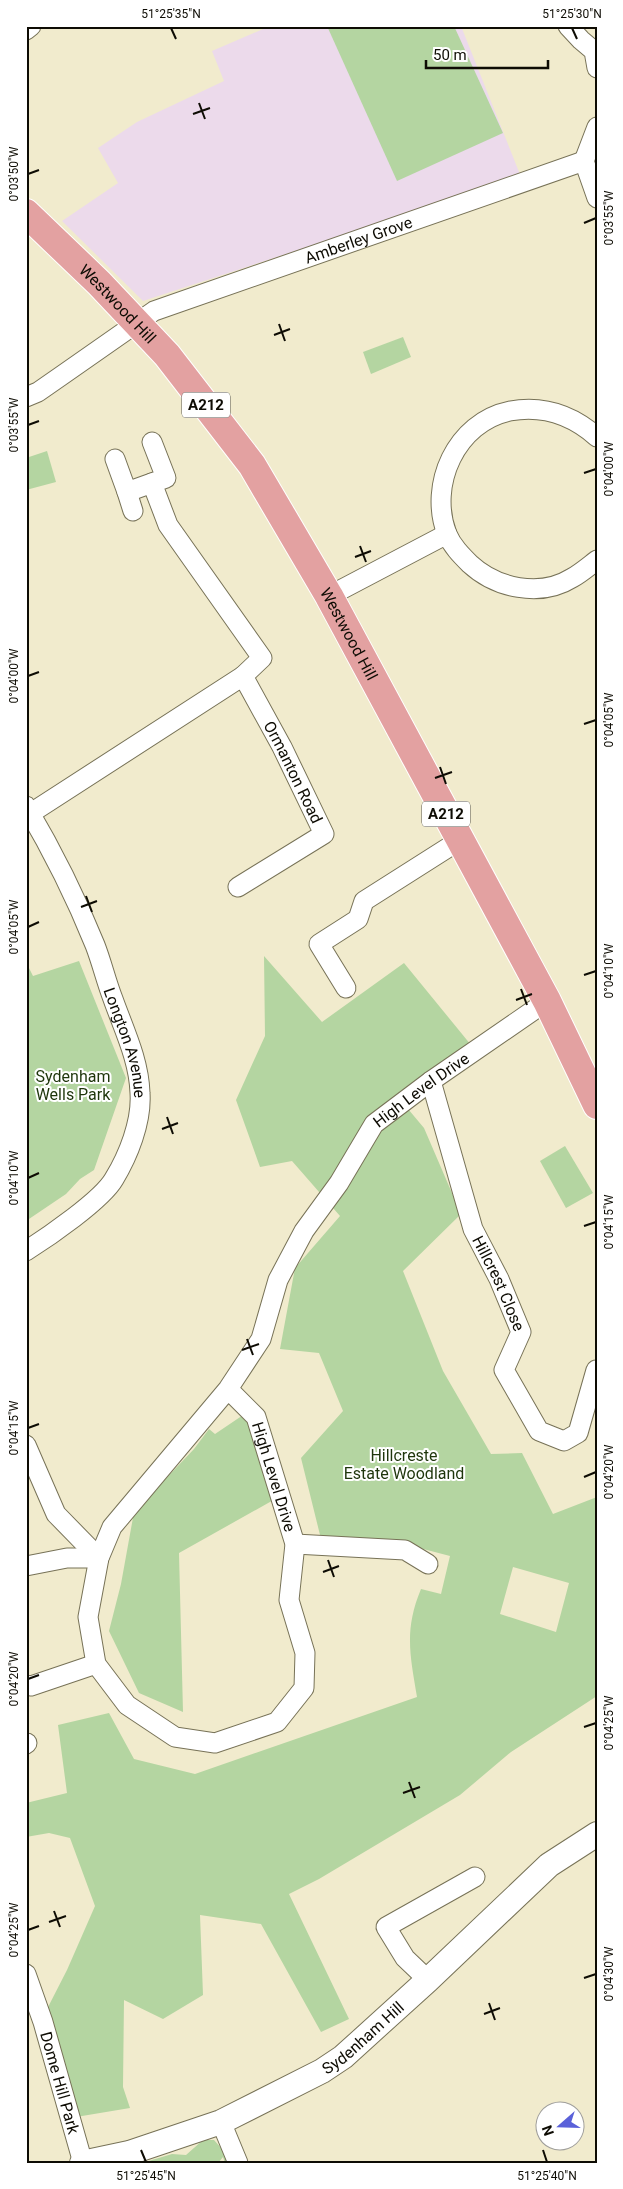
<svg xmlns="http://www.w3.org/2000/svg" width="623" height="2189" viewBox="0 0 623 2189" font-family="Roboto,sans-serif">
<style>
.education{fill:#ecdaeb}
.green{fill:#b4d5a1;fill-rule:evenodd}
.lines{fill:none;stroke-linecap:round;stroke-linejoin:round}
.minor-casing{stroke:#777257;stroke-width:21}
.tertiary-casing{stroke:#777257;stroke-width:26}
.primary-casing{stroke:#fff;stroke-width:30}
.minor{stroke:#fff;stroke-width:19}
.tertiary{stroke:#fff;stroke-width:24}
.primary{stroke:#e3a1a1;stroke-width:28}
.ticks{fill:none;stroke:#0e0c04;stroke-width:2}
.labels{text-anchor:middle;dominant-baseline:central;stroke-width:4;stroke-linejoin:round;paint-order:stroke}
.shield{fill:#fff;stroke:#56554f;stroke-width:1}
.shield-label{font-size:15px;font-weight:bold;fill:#0e0c04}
.street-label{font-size:16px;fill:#0e0c04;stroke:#fff}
.park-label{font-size:16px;fill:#1e350b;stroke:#fff}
.neatline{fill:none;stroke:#0e0c04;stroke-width:2}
.ticks-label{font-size:12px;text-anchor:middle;fill:#0e0c04}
</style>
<rect width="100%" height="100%" fill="#f1ebcd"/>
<!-- education -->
<path class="education" d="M 270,26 L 461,26 L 521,177 L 143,301 L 62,221 L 118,183 L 98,148 L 137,122 L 224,81 L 212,51 Z"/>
<!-- green -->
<g class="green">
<path d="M 327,26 L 454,26 L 503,133 L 397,181 Z"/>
<path d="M 403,337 L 411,357 L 371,374 L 363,352 Z"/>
<path d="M 47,451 L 56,482 L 26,490 L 26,458 Z"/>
<path d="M 264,956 L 322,1022 L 404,963 L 471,1045 L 398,1097 L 424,1128 L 461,1214 L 403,1271 L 443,1371 L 491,1454 L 522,1453 L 553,1514 L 597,1497 L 597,1696 L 511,1752 L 460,1795 L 319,1879 L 289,1894 L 349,2019 L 321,2032 L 261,1924 L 200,1915 L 203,1995 L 163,2019 L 124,2000 L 123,2087 L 130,2108 L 76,2117 L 46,2011 L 67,1970 L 95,1906 L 70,1838 L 49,1833 L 26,1837 L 26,1803 L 67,1793 L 58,1725 L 109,1713 L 134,1759 L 195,1774 L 417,1697 C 410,1655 404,1630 421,1589 L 441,1594 L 450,1556 L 408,1545 L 321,1539 L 301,1458 L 343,1411 L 319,1353 L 280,1349 L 295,1268 L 340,1216 L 292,1161 L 260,1167 L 236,1100 L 265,1036 ZM 513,1567 L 569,1583 L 556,1632 L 500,1614 Z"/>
<path d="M 79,961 L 126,1078 L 94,1170 L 80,1179 L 66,1194 L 26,1221 L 26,962 L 33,976 Z"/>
<path d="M 565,1146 L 593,1193 L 566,1208 L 540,1161 Z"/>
<path d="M 255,1407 L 277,1498 L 179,1553 L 183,1712 L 139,1693 L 109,1631 L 121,1584 L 134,1512 L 194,1449 L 209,1429 L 215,1434 Z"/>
<path d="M 203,2140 L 214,2140 L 222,2149 L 228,2163 L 225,2163 L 223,2157 L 218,2163 L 142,2163 L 172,2154 L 186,2155 Z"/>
</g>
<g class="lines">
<defs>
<g id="minor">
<path d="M 568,26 L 581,40 L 594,51 L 597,68"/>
<path d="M 26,30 L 31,26"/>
<path d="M 597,127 L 584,161 L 597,198"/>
<path id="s1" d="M 26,397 L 38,392 L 61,376 L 154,311 L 584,161"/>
<path d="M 597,437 C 572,415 543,405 510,411 C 456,422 428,485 447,534 C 452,546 461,555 470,564 C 496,588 540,598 572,578 C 581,573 589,566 597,560"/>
<path d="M 152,442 L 166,478 L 152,483"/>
<path d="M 115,459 L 127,492 L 152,483 L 168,525 L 262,658 L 243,676"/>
<path d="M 127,492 L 133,511"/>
<path d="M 329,596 L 447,534"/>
<path id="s2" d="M 26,806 C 52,850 76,898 95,945 C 102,963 106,981 113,999 C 124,1030 139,1060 140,1093 C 142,1122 128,1156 114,1179 C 102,1200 48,1237 26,1251"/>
<path id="s3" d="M 31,813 L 243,676 L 282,747 L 324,834 L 238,887"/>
<path d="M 346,988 L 319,944 L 358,919 L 364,901 L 460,840"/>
<path id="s4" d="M 431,1081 L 473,1229 L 499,1279 L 521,1332 L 504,1370 L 539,1431 L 564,1441 L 578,1433 L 596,1370"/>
<path id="s5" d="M 228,1389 L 256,1417 L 295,1544 L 289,1600 L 305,1653 L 304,1688 L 277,1722 L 215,1743 L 175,1737 L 127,1705 L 96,1664 L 88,1617 L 99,1558 L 112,1527 L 228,1389 L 261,1339 L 278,1280 L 304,1231 L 339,1183 L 374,1124 L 431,1081 L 547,1001"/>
<path d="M 26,1445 L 56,1514 L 99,1558"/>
<path d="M 295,1544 L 405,1550 L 428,1564"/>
<path d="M 26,1566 L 67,1558 L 99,1558"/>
<path d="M 26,1685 L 31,1686 L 96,1664"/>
<path d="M 26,1744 L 27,1743"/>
<path id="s6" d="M 26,1974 L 43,2022 L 83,2163"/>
<path d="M 428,1980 L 405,1958 L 386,1927 L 475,1877"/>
<path d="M 221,2122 L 238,2163"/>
</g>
<g id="tertiary">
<path id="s7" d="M 82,2163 L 129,2153 L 221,2122 L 322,2071 L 343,2057 L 428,1980 L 549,1865 L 597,1834"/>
</g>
<g id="primary">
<path id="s8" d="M 26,213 L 99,283 L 167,355 L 252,465 L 329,596 L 547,1001 L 597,1105"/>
</g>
</defs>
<!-- minor casing -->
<use href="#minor" class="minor-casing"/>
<!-- tertiary casing -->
<use href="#tertiary" class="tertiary-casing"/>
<!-- primary casing -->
<use href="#primary" class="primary-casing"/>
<!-- minor -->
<use href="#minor" class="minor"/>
<!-- tertiary -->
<use href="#tertiary" class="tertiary"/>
<!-- primary -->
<use href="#primary" class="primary"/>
</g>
<!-- ticks -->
<path class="ticks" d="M 171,28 L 176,39M 572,28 L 577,39M 199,103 L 205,119M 193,114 L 210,108M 28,174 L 39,170M 584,223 L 596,218M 279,324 L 285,341M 274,335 L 290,329M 28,425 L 39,421M 584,473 L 596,469M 360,546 L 366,562M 355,557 L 371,551M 28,676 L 39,672M 584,724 L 596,720M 440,767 L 446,784M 435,778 L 452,772M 86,896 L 92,912M 81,907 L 97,901M 28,927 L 39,922M 584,975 L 596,971M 521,989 L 527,1005M 516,1000 L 532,994M 167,1117 L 173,1134M 162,1129 L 178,1123M 28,1178 L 39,1173M 584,1226 L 596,1222M 247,1339 L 253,1355M 242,1350 L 259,1344M 28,1428 L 39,1424M 584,1477 L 596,1472M 328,1560 L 334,1577M 323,1572 L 339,1566M 28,1679 L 39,1675M 584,1727 L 596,1723M 409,1782 L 415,1798M 403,1793 L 420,1787M 54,1911 L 60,1927M 49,1922 L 66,1916M 28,1930 L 39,1926M 584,1978 L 596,1974M 489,2003 L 495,2020M 484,2014 L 500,2008M 141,2150 L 146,2162M 543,2150 L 547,2162"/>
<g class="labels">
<!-- shield labels -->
<g class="shield">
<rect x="182" y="392.5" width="48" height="25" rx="4"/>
<rect x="422" y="801.5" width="48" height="25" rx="4"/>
</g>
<g class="shield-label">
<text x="206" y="405">A212</text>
<text x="446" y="814">A212</text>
</g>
<!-- street labels -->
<g class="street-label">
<text stroke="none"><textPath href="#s1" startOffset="371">Amberley Grove</textPath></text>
<text stroke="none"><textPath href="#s8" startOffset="129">Westwood Hill</textPath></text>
<text stroke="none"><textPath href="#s8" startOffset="534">Westwood Hill</textPath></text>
<text stroke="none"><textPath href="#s3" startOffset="361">Ormanton Road</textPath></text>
<text stroke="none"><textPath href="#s2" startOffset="258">Longton Avenue</textPath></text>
<text stroke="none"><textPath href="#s5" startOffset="1262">High Level Drive</textPath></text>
<text stroke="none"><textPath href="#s4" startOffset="214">Hillcrest Close</textPath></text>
<text stroke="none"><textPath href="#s5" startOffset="102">High Level Drive</textPath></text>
<text stroke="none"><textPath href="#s7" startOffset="311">Sydenham Hill</textPath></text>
<text stroke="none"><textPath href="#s6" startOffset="114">Dome Hill Park</textPath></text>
</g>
<!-- park labels -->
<g class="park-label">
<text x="73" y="1076">Sydenham<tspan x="73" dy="18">Wells Park</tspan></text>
<text x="404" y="1455">Hillcreste<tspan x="404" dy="18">Estate Woodland</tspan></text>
</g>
</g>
<!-- border -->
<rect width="623" height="2189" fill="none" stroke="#ffffff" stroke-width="55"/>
<!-- north arrow -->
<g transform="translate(560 2126) rotate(250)"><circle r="24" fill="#ffffff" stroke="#9f9e9b"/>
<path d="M0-4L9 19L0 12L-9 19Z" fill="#5a61d9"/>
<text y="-8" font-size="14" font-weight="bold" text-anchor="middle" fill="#0e0c04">N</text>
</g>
<!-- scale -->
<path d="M426 60v8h122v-8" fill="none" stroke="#0e0c04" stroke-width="2.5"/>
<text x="433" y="60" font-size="15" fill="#0e0c04" stroke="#ffffff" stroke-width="4" paint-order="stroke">50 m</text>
<rect x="28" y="28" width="568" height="2134" class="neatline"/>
<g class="ticks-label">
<text x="171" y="18">51°25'35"N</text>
<text x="572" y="18">51°25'30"N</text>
<text transform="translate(14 174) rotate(-90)" y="4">0°03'50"W</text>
<text transform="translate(609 218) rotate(-90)" y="4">0°03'55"W</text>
<text transform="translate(14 425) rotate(-90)" y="4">0°03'55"W</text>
<text transform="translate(609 469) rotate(-90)" y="4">0°04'00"W</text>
<text transform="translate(14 676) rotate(-90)" y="4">0°04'00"W</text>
<text transform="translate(609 720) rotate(-90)" y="4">0°04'05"W</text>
<text transform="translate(14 927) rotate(-90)" y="4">0°04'05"W</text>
<text transform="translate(609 971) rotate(-90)" y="4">0°04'10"W</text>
<text transform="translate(14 1178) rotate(-90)" y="4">0°04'10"W</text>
<text transform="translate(609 1222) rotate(-90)" y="4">0°04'15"W</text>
<text transform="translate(14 1428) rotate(-90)" y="4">0°04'15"W</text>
<text transform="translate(609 1472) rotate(-90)" y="4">0°04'20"W</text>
<text transform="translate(14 1679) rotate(-90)" y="4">0°04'20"W</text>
<text transform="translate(609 1723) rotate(-90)" y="4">0°04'25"W</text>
<text transform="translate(14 1930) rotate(-90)" y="4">0°04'25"W</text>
<text transform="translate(609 1974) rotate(-90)" y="4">0°04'30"W</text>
<text x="146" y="2180">51°25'45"N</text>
<text x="547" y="2180">51°25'40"N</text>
</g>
</svg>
